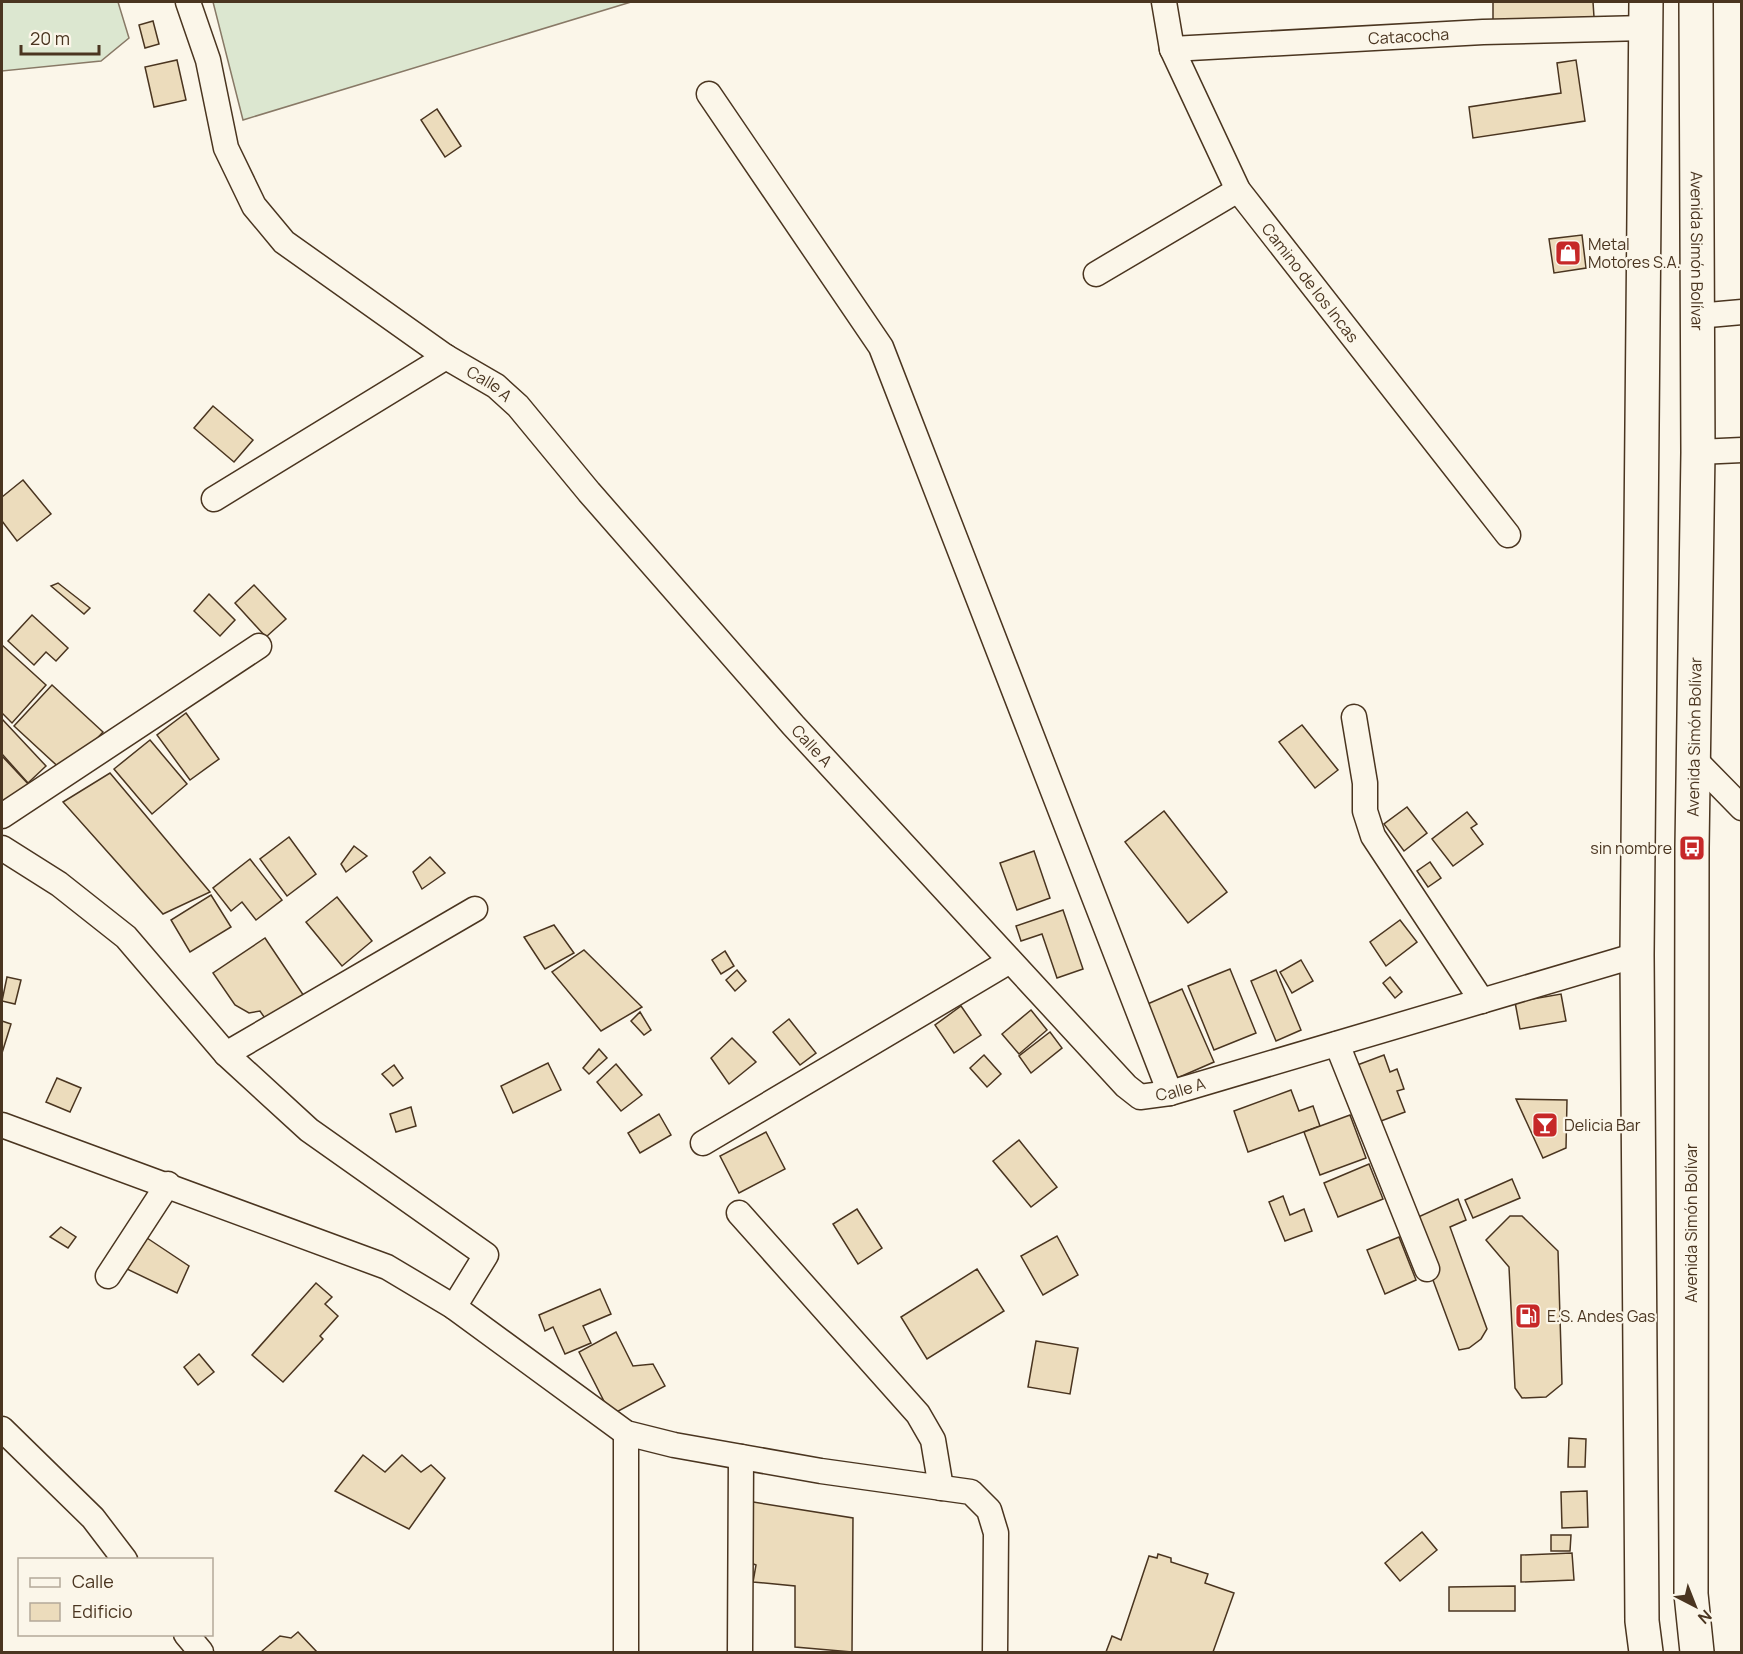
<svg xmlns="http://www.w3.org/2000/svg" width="1743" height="1654" viewBox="0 0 1743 1654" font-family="Manrope,sans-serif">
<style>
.grass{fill:#dce7d0;stroke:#887966;stroke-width:1.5}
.building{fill:#ecdcbc;stroke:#4a3520;stroke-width:1.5}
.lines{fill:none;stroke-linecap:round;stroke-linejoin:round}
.street-casing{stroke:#4a3520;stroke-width:27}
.highway-casing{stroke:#4a3520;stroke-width:36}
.street{stroke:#fbf6e9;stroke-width:24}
.highway{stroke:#fbf6e9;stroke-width:33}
.labels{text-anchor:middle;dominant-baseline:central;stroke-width:4.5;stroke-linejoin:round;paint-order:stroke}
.street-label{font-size:16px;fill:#4a3520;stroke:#fbf6e9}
.poi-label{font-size:16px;fill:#4a3520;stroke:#fbf6e9;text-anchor:start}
</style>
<rect width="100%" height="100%" fill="#fbf6e9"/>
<!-- grass -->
<g class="grass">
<path d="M 2,2 L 118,2 L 129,38 L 101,61 L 2,71 Z"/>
<path d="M 213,2 L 631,2 L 243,120 Z"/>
</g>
<!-- building -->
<g class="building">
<path d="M 1493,2 L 1593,2 L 1594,17 L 1493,21 Z"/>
<path d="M 153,21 L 159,44 L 145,48 L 139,25 Z"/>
<path d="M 177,60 L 186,100 L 154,107 L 145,67 Z"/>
<path d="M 1576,60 L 1585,121 L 1473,138 L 1469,107 L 1561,93 L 1557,63 Z"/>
<path d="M 437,109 L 461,146 L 445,157 L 421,120 Z"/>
<path d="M 1582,235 L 1586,268 L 1554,273 L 1549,239 Z"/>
<path d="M 213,406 L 253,440 L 234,462 L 194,428 Z"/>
<path d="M 23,480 L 51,514 L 17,541 L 2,521 L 2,497 Z"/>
<path d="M 58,583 L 90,608 L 84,614 L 51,586 Z"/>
<path d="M 254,585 L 286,619 L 266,637 L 235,603 Z"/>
<path d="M 209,594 L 235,620 L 220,636 L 194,611 Z"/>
<path d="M 32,615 L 68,648 L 56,661 L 46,652 L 34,665 L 8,641 Z"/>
<path d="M 2,645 L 46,685 L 12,723 L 2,713 Z"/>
<path d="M 52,685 L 103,732 L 65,773 L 14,726 Z"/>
<path d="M 186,713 L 219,759 L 190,780 L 157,735 Z"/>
<path d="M 2,719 L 46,766 L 28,783 L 2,754 Z"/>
<path d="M 1302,725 L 1338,770 L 1315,788 L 1279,742 Z"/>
<path d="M 150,740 L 187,784 L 152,814 L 114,769 Z"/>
<path d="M 2,756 L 31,787 L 2,817 Z"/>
<path d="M 110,773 L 210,892 L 163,914 L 63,802 Z"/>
<path d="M 1407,807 L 1427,833 L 1404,851 L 1384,824 Z"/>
<path d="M 1164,811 L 1227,892 L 1188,923 L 1125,842 Z"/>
<path d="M 1467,812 L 1477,824 L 1471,828 L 1483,844 L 1453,866 L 1432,839 Z"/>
<path d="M 289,837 L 316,874 L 287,896 L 260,859 Z"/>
<path d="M 354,846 L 367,856 L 346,872 L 341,864 Z"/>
<path d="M 1034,851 L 1050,898 L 1017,910 L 1000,863 Z"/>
<path d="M 430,857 L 445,873 L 422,889 L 413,872 Z"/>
<path d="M 250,859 L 282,900 L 256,920 L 242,902 L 231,911 L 213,888 Z"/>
<path d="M 1430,862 L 1441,878 L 1428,887 L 1417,871 Z"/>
<path d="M 211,895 L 231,927 L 190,952 L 171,920 Z"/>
<path d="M 337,897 L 372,941 L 342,966 L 306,922 Z"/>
<path d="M 1063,910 L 1083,969 L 1057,978 L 1042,934 L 1021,941 L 1016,926 Z"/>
<path d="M 1400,920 L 1417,942 L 1386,966 L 1370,942 Z"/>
<path d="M 554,925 L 574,953 L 545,969 L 524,937 Z"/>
<path d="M 265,938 L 308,1002 L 271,1027 L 260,1011 L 249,1013 L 235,1005 L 213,973 Z"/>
<path d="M 584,950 L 642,1007 L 601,1031 L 552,972 Z"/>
<path d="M 725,951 L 734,966 L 721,974 L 712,960 Z"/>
<path d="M 1301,960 L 1313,981 L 1292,993 L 1280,972 Z"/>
<path d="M 1230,969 L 1256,1033 L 1214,1050 L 1188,986 Z"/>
<path d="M 737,970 L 746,981 L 735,991 L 726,980 Z"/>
<path d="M 1276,970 L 1301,1030 L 1276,1041 L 1251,981 Z"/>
<path d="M 7,977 L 21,980 L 15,1004 L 2,1001 Z"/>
<path d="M 1390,977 L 1402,992 L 1395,998 L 1383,983 Z"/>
<path d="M 1182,989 L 1214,1062 L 1175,1079 L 1143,1006 Z"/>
<path d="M 1561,994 L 1566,1021 L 1520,1029 L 1515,1002 Z"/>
<path d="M 961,1006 L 981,1035 L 954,1053 L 935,1025 Z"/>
<path d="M 1031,1010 L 1047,1030 L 1019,1054 L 1002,1034 Z"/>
<path d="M 640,1012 L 651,1030 L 644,1035 L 631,1021 Z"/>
<path d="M 789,1019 L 816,1053 L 800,1065 L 773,1032 Z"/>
<path d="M 2,1021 L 11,1024 L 2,1053 Z"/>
<path d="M 1050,1032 L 1062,1048 L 1031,1073 L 1019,1056 Z"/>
<path d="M 732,1038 L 756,1062 L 729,1084 L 711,1058 Z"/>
<path d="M 599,1049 L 607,1058 L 589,1074 L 583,1068 Z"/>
<path d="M 984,1055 L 1001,1074 L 987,1087 L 970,1068 Z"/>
<path d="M 1384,1055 L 1390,1072 L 1397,1069 L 1404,1089 L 1397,1091 L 1405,1112 L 1373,1124 L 1352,1067 Z"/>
<path d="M 548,1063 L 561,1090 L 513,1113 L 501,1086 Z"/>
<path d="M 616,1064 L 642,1095 L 621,1111 L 597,1082 Z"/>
<path d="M 394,1065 L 403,1078 L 393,1086 L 382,1074 Z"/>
<path d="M 57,1078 L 81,1088 L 70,1112 L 46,1102 Z"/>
<path d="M 1291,1090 L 1299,1111 L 1313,1106 L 1320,1126 L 1248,1152 L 1234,1111 Z"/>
<path d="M 1516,1099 L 1567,1100 L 1566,1148 L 1543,1158 Z"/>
<path d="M 411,1107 L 416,1126 L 396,1132 L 390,1114 Z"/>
<path d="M 659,1114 L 671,1135 L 640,1153 L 628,1133 Z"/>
<path d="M 1350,1115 L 1366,1158 L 1320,1175 L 1304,1132 Z"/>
<path d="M 766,1132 L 785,1169 L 739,1193 L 720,1156 Z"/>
<path d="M 1019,1140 L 1057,1187 L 1031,1207 L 993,1161 Z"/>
<path d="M 1369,1164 L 1383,1199 L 1338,1217 L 1324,1183 Z"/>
<path d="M 1512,1179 L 1520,1198 L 1473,1218 L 1465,1200 Z"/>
<path d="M 1283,1196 L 1290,1215 L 1304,1209 L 1312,1231 L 1285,1241 L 1269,1202 Z"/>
<path d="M 1458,1199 L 1466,1220 L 1450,1227 L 1487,1329 L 1481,1339 L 1469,1348 L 1459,1350 L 1414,1229 L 1416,1218 Z"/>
<path d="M 857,1209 L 882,1248 L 858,1264 L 833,1224 Z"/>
<path d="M 1510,1216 L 1522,1216 L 1558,1251 L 1562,1384 L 1546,1397 L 1522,1398 L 1515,1388 L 1509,1267 L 1486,1240 Z"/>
<path d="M 61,1227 L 76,1237 L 68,1248 L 50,1237 Z"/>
<path d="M 1057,1236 L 1078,1275 L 1043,1295 L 1021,1256 Z"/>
<path d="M 1399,1237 L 1416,1280 L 1385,1294 L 1367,1250 Z"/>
<path d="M 147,1238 L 189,1266 L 177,1293 L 127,1269 Z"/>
<path d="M 977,1269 L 1004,1311 L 927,1359 L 901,1317 Z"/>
<path d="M 316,1283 L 332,1297 L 325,1304 L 338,1316 L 320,1336 L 323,1339 L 283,1382 L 252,1355 Z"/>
<path d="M 600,1289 L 611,1314 L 583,1326 L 591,1343 L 565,1354 L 553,1327 L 545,1331 L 539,1315 Z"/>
<path d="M 616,1332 L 633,1366 L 653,1364 L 665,1386 L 611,1415 L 579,1352 Z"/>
<path d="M 1036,1341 L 1078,1348 L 1070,1394 L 1028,1387 Z"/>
<path d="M 199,1354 L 214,1372 L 198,1385 L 184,1367 Z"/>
<path d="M 1569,1438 L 1586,1439 L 1585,1467 L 1568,1467 Z"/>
<path d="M 363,1455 L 385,1472 L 402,1455 L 421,1472 L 431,1465 L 445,1478 L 409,1529 L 335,1491 Z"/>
<path d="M 1587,1491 L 1588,1527 L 1562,1528 L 1561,1492 Z"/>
<path d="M 747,1501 L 853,1518 L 852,1652 L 795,1647 L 795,1586 L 753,1582 L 756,1565 L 746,1561 Z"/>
<path d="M 1422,1532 L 1437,1550 L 1400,1581 L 1385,1563 Z"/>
<path d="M 1551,1535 L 1571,1535 L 1570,1551 L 1551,1551 Z"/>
<path d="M 1572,1553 L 1574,1580 L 1521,1582 L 1521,1555 Z"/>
<path d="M 1158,1554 L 1171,1558 L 1171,1562 L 1208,1574 L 1205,1583 L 1234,1593 L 1213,1652 L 1106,1652 L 1112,1636 L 1121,1640 L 1149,1556 L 1157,1558 Z"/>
<path d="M 1515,1586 L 1515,1611 L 1449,1611 L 1449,1587 Z"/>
<path d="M 298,1632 L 317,1652 L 261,1652 L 280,1636 L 291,1638 Z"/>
</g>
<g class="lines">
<defs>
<g id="street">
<path id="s1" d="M 188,2 L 208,60 L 226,148 L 254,206 L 284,242 L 446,357 L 496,386 L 518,406 L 589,492 L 793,725 L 1126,1086 L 1140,1097 L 1170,1093 L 1637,955"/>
<path id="s2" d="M 1164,2 L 1172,49 L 1238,190 L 1508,535"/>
<path id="s3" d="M 1172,49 L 1483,32 L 1645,28"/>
<path d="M 709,94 L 881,347 L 1170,1093"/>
<path d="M 1096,274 L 1238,190"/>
<path d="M 1697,316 L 1742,312"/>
<path d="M 1698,452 L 1742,450"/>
<path d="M 214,499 L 446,357"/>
<path d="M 1354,717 L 1365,783 L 1365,811 L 1373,836 L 1482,1001"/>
<path d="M 1694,759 L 1742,808"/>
<path d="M 2,816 L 259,646"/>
<path d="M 2,848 L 59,884 L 126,937 L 226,1054 L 309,1130 L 486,1255 L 454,1307"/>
<path d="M 1337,1044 L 1427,1269"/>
<path d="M 226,1054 L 475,909"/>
<path d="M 2,1125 L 387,1267 L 454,1307 L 626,1433 L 674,1445 L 821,1471 L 971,1492 L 989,1510 L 996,1533 L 995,1652"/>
<path d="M 703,1143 L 1010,961"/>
<path d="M 739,1213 L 918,1414 L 933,1440 L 941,1488"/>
<path d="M 108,1276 L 168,1184"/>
<path d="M 2,1429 L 93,1518 L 125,1560"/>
<path d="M 626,1433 L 626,1652"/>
<path d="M 186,1634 L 201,1652"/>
<path d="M 740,1652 L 741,1457"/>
</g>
<g id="highway">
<path id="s4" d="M 1696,2 L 1698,452 L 1692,848 L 1691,1594 L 1697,1652"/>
<path d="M 1646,1652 L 1642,1621 L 1637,955 L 1646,2"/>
</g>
</defs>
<!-- street casing -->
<use href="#street" class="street-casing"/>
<!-- highway casing -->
<use href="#highway" class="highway-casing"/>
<!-- street -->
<use href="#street" class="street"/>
<!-- highway -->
<use href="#highway" class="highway"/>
</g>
<!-- icons -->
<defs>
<symbol id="shop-square" viewBox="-11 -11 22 22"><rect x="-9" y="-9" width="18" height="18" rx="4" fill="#c62828" stroke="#fbf6e9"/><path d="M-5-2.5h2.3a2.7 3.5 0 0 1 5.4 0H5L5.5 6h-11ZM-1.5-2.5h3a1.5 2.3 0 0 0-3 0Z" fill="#fff"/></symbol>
<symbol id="bus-square" viewBox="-11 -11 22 22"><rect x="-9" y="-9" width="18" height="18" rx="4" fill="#c62828" stroke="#fbf6e9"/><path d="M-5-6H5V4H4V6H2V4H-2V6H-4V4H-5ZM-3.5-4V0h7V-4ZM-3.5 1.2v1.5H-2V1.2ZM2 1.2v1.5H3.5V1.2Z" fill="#fff"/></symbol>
<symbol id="bar-square" viewBox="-11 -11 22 22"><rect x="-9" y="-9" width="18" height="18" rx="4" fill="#c62828" stroke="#fbf6e9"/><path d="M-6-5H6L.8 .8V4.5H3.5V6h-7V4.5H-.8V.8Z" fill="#fff"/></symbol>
<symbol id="fuel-square" viewBox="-11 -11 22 22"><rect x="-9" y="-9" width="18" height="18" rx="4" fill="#c62828" stroke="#fbf6e9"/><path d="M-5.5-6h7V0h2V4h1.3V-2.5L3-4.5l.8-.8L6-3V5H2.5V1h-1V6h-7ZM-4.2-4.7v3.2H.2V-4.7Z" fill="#fff"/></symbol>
</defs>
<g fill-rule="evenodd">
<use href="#shop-square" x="1553" y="238" width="30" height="30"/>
<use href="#bus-square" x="1677" y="833" width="30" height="30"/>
<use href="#bar-square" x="1530" y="1110" width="30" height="30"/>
<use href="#fuel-square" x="1513" y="1301" width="30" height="30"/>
</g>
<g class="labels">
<!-- street labels -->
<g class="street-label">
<text stroke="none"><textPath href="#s3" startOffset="237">Catacocha</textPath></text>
<text stroke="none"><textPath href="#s4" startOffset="249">Avenida Simón Bolívar</textPath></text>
<text stroke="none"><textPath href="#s2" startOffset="321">Camino de los Incas</textPath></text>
<text stroke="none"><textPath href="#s1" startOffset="512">Calle A</textPath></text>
<text transform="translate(1694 737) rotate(-89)">Avenida Simón Bolívar</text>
<text stroke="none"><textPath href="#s1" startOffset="998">Calle A</textPath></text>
<text stroke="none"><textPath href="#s1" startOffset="1520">Calle A</textPath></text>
<text transform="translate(1691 1223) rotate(-90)">Avenida Simón Bolívar</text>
</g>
<!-- poi labels -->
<g class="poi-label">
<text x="1588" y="244">Metal<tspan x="1588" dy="18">Motores S.A.</tspan></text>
<text x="1672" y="848" text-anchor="end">sin nombre</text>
<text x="1564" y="1125">Delicia Bar</text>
<text x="1547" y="1316">E.S. Andes Gas</text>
</g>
</g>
<!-- border -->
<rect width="1743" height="1654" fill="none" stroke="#4a3520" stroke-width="6"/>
<!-- legend -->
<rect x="18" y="1558" width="195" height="78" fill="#fbf6e9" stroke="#b4a999" stroke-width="1.5"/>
<rect x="30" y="1578" width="30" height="9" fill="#fbf6e9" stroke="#b4a999" stroke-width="1.5"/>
<text x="72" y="1588" font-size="18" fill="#4a3520">Calle</text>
<rect x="30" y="1603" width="30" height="18" fill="#ecdcbc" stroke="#b4a999" stroke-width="1.5"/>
<text x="72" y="1618" font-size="18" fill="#4a3520">Edificio</text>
<!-- north arrow -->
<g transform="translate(1695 1606) rotate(138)" stroke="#fbf6e9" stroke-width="4.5" paint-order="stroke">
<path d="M0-4.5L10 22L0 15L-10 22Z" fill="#4a3520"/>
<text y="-9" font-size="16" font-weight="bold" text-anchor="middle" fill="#4a3520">N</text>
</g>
<!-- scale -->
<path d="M21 45v9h78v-9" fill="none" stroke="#4a3520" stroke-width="3"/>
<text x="30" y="45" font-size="18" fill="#4a3520" stroke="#fbf6e9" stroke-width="4.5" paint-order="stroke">20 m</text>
</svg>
